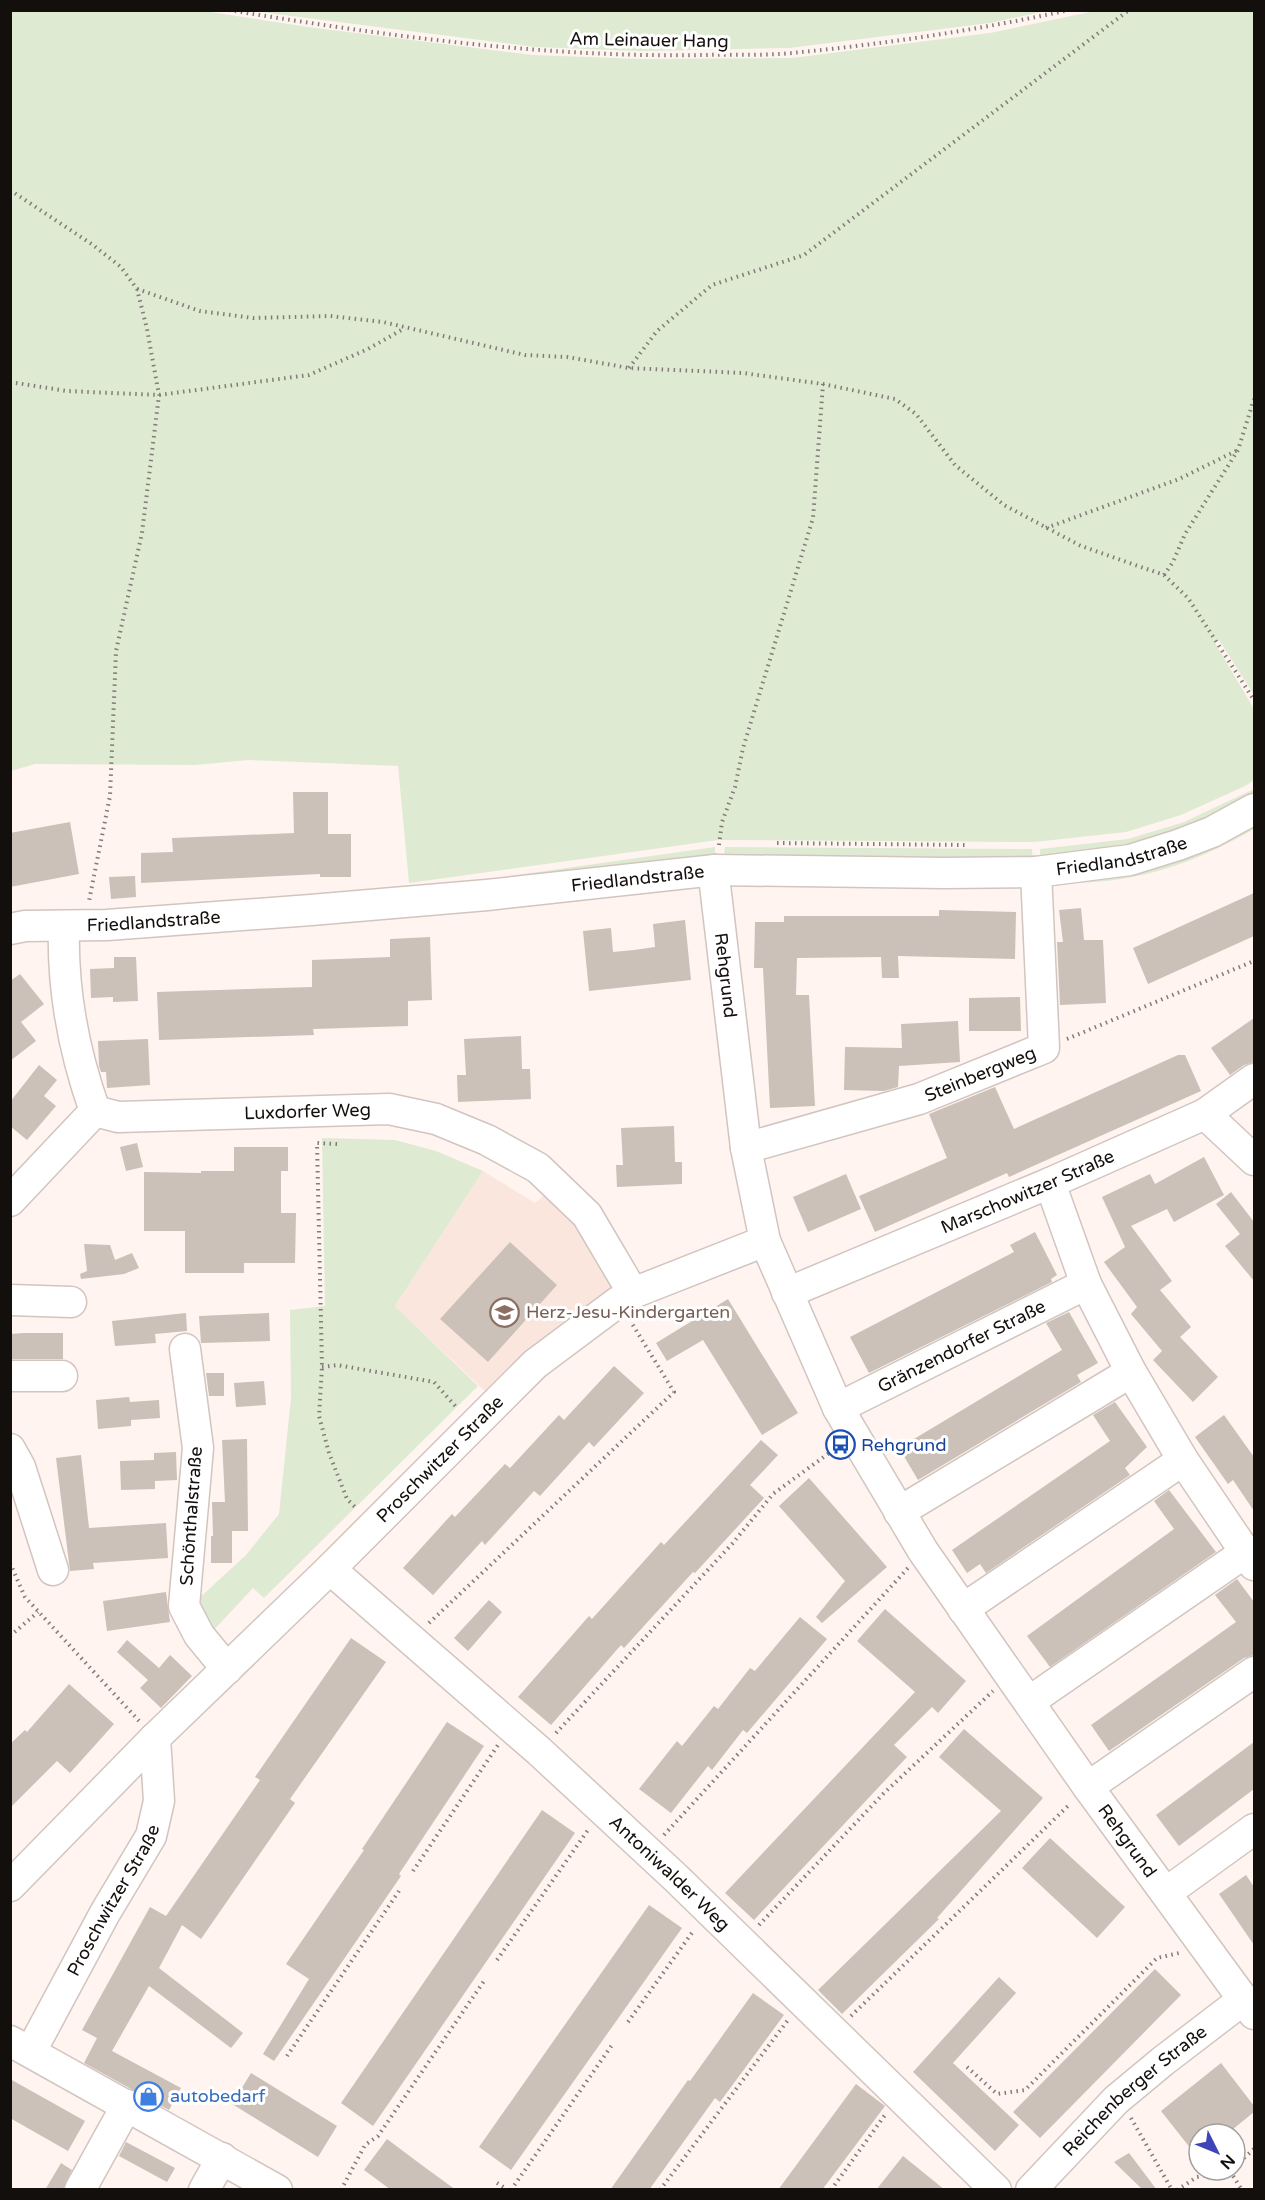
<svg xmlns="http://www.w3.org/2000/svg" width="1265" height="2200" viewBox="0 0 1265 2200" font-family="'Varela Round',sans-serif">
<style>
.built{fill:#fbe6dd}
.green{fill:#deebd2}
.building{fill:#cbc1b8}
.lines{fill:none;stroke-linecap:round;stroke-linejoin:round}
.minor-casing{stroke:#d2c5c0;stroke-width:33}
.path{stroke:#827b78;stroke-width:4;stroke-dasharray:1.5 4.5;stroke-linecap:butt}
.minor{stroke:#fff;stroke-width:30}
.labels{text-anchor:middle;dominant-baseline:central;stroke-width:6;stroke-linejoin:round;paint-order:stroke}
.street-label{font-size:18px;fill:#130f0d;stroke:#fff}
.education-label{font-size:18px;fill:#785e54;stroke:#fff;text-anchor:start}
.transit-label{font-size:18px;fill:#164399;stroke:#fff;text-anchor:start}
.shop-label{font-size:18px;fill:#366cbe;stroke:#fff;text-anchor:start}
</style>
<rect width="100%" height="100%" fill="#fff4ef"/>
<!-- built -->
<path class="built" d="M 483,1171 L 535,1203 L 549,1191 L 581,1219 L 623,1290 L 491,1397 L 395,1306 Z"/>
<!-- green -->
<g class="green">
<path d="M 11,10 L 204,11 L 308,27 L 533,55 L 641,59 L 792,58 L 990,33 L 1095,11 L 1254,11 L 1254,695 L 1219,640 L 1215,643 L 1254,709 L 1254,780 L 1245,786 L 1181,815 L 1126,832 L 1034,842 L 718,840 L 409,883 L 398,766 L 249,760 L 195,765 L 35,764 L 11,771 Z"/>
<path d="M 253,11 L 1047,10 L 1047,11 L 990,23 L 789,48 L 640,51 L 535,47 Z"/>
<path d="M 1254,789 L 1254,798 L 1244,805 L 1128,850 L 1040,861 L 1040,849 L 1128,839 L 1184,822 Z"/>
<path d="M 1254,822 L 1254,829 C 1207,856 1161,875 1106,881 C 1086,883 1065,883 1045,884 Z"/>
<path d="M 715,847 L 715,855 L 486,886 L 320,897 L 482,880 Z"/>
<path d="M 725,847 L 1032,849 L 1033,860 L 943,862 L 724,854 Z"/>
<path d="M 322,1138 L 395,1140 L 436,1151 L 483,1171 L 395,1306 L 478,1386 L 264,1598 L 253,1588 L 212,1632 L 196,1601 L 246,1555 L 279,1514 L 291,1398 L 290,1310 L 325,1306 Z"/>
</g>
<!-- building -->
<g class="building">
<path d="M 293,792 L 328,792 L 328,834 L 351,834 L 351,877 L 320,877 L 320,874 L 141,883 L 141,853 L 173,852 L 172,838 L 294,833 Z"/>
<path d="M 70,822 L 79,874 L 10,887 L 10,833 Z"/>
<path d="M 135,876 L 136,897 L 111,899 L 109,877 Z"/>
<path d="M 1254,893 L 1254,936 L 1148,984 L 1133,948 Z"/>
<path d="M 1081,908 L 1084,940 L 1103,940 L 1106,1003 L 1060,1005 L 1057,942 L 1063,942 L 1059,910 Z"/>
<path d="M 939,910 L 1016,912 L 1015,959 L 898,956 L 899,978 L 882,978 L 881,957 L 797,958 L 796,995 L 809,995 L 815,1106 L 770,1108 L 763,968 L 754,968 L 755,922 L 784,922 L 784,916 L 939,916 Z"/>
<path d="M 685,920 L 691,980 L 589,991 L 583,931 L 611,928 L 613,952 L 634,950 L 655,947 L 653,924 Z"/>
<path d="M 430,937 L 432,1000 L 408,1001 L 408,1026 L 313,1029 L 314,1035 L 159,1040 L 157,992 L 312,987 L 312,960 L 390,957 L 390,939 Z"/>
<path d="M 114,957 L 136,957 L 138,1001 L 113,1002 L 113,997 L 91,998 L 90,969 L 114,968 Z"/>
<path d="M 20,974 L 44,1004 L 21,1022 L 36,1041 L 10,1061 L 10,981 Z"/>
<path d="M 1020,997 L 1021,1031 L 969,1031 L 969,998 Z"/>
<path d="M 1254,1018 L 1254,1062 L 1244,1065 L 1230,1075 L 1211,1048 Z"/>
<path d="M 958,1021 L 960,1062 L 899,1066 L 898,1087 L 884,1091 L 844,1090 L 845,1047 L 902,1048 L 901,1024 Z"/>
<path d="M 521,1036 L 522,1069 L 530,1069 L 531,1099 L 458,1102 L 457,1075 L 466,1075 L 464,1039 Z"/>
<path d="M 148,1039 L 150,1085 L 107,1088 L 106,1072 L 101,1072 L 99,1066 L 98,1041 Z"/>
<path d="M 1178,1055 L 1185,1055 L 1201,1091 L 1009,1177 L 1007,1173 L 875,1232 L 859,1196 L 947,1158 L 929,1114 L 995,1087 L 1014,1129 Z"/>
<path d="M 39,1065 L 57,1080 L 44,1096 L 56,1106 L 27,1140 L 10,1126 L 10,1102 Z"/>
<path d="M 674,1126 L 675,1162 L 682,1162 L 682,1184 L 617,1187 L 616,1165 L 623,1165 L 621,1128 Z"/>
<path d="M 137,1143 L 143,1167 L 126,1171 L 120,1147 Z"/>
<path d="M 234,1147 L 288,1147 L 288,1171 L 281,1171 L 281,1213 L 296,1213 L 295,1263 L 244,1263 L 244,1273 L 185,1273 L 185,1231 L 144,1231 L 144,1172 L 201,1173 L 201,1171 L 234,1171 Z"/>
<path d="M 1204,1157 L 1224,1195 L 1174,1222 L 1167,1209 L 1131,1226 L 1172,1281 L 1160,1290 L 1191,1327 L 1180,1337 L 1218,1377 L 1193,1402 L 1153,1360 L 1162,1351 L 1131,1314 L 1137,1307 L 1104,1262 L 1125,1247 L 1102,1197 L 1150,1174 L 1155,1184 Z"/>
<path d="M 846,1174 L 861,1209 L 808,1232 L 793,1197 Z"/>
<path d="M 1231,1192 L 1254,1222 L 1254,1281 L 1225,1246 L 1240,1234 L 1216,1204 Z"/>
<path d="M 1035,1232 L 1057,1275 L 1051,1279 L 1052,1282 L 869,1373 L 850,1337 L 1014,1252 L 1010,1245 Z"/>
<path d="M 510,1242 L 557,1285 L 488,1362 L 440,1319 Z"/>
<path d="M 84,1244 L 110,1245 L 115,1260 L 132,1253 L 139,1268 L 124,1274 L 81,1279 L 80,1274 L 87,1271 Z"/>
<path d="M 728,1299 L 798,1413 L 762,1435 L 703,1340 L 667,1361 L 656,1343 Z"/>
<path d="M 1069,1312 L 1098,1363 L 1077,1375 L 1081,1382 L 918,1480 L 899,1448 L 1062,1350 L 1046,1323 Z"/>
<path d="M 186,1313 L 187,1331 L 155,1334 L 156,1343 L 115,1346 L 112,1321 Z"/>
<path d="M 269,1313 L 270,1341 L 201,1343 L 199,1316 Z"/>
<path d="M 24,1333 L 63,1333 L 63,1359 L 10,1359 L 10,1334 Z"/>
<path d="M 614,1366 L 644,1393 L 594,1447 L 589,1442 L 540,1496 L 534,1491 L 485,1545 L 482,1541 L 433,1595 L 403,1568 L 452,1514 L 455,1517 L 505,1464 L 510,1468 L 559,1415 L 564,1420 Z"/>
<path d="M 206,1373 L 224,1373 L 224,1396 L 209,1396 Z"/>
<path d="M 264,1381 L 266,1405 L 236,1407 L 234,1383 Z"/>
<path d="M 129,1397 L 130,1402 L 159,1400 L 160,1418 L 131,1420 L 131,1426 L 98,1429 L 96,1400 Z"/>
<path d="M 1115,1402 L 1147,1447 L 1125,1468 L 1130,1475 L 986,1573 L 980,1564 L 967,1573 L 952,1550 L 1110,1441 L 1093,1415 Z"/>
<path d="M 1224,1415 L 1254,1457 L 1254,1511 L 1233,1480 L 1228,1484 L 1195,1437 Z"/>
<path d="M 247,1439 L 248,1531 L 232,1531 L 232,1563 L 211,1563 L 211,1536 L 213,1536 L 212,1502 L 225,1502 L 222,1440 Z"/>
<path d="M 761,1440 L 778,1455 L 750,1485 L 764,1498 L 695,1573 L 693,1572 L 624,1648 L 621,1645 L 551,1725 L 518,1697 L 589,1616 L 592,1619 L 661,1542 L 664,1545 Z"/>
<path d="M 176,1452 L 177,1480 L 155,1481 L 155,1489 L 121,1490 L 120,1461 L 154,1460 L 154,1453 Z"/>
<path d="M 81,1455 L 89,1528 L 166,1523 L 168,1558 L 93,1563 L 94,1569 L 70,1571 L 56,1458 Z"/>
<path d="M 809,1478 L 887,1567 L 822,1623 L 816,1617 L 845,1581 L 779,1506 Z"/>
<path d="M 1169,1490 L 1216,1552 L 1050,1667 L 1027,1636 L 1174,1529 L 1154,1501 Z"/>
<path d="M 1237,1579 L 1254,1602 L 1254,1655 L 1244,1658 L 1109,1751 L 1091,1725 L 1236,1622 L 1215,1595 Z"/>
<path d="M 166,1592 L 170,1622 L 107,1631 L 103,1601 Z"/>
<path d="M 489,1600 L 502,1612 L 468,1651 L 454,1638 Z"/>
<path d="M 885,1609 L 966,1681 L 938,1713 L 932,1707 L 894,1745 L 907,1757 L 754,1920 L 725,1893 L 915,1692 L 857,1641 Z"/>
<path d="M 800,1617 L 827,1639 L 747,1733 L 743,1730 L 712,1770 L 708,1766 L 671,1813 L 639,1789 L 677,1741 L 682,1746 L 714,1706 L 718,1709 L 750,1668 L 755,1671 Z"/>
<path d="M 351,1638 L 386,1662 L 290,1799 L 295,1803 L 201,1939 L 182,1925 L 159,1968 L 243,2033 L 231,2048 L 149,1986 L 112,2051 L 181,2088 L 169,2110 L 84,2063 L 97,2038 L 82,2030 L 150,1907 L 166,1916 L 260,1780 L 255,1777 Z"/>
<path d="M 127,1640 L 159,1668 L 170,1655 L 192,1676 L 161,1708 L 140,1688 L 148,1680 L 117,1652 Z"/>
<path d="M 69,1684 L 114,1724 L 70,1773 L 57,1761 L 10,1808 L 10,1744 L 25,1730 L 27,1732 Z"/>
<path d="M 447,1722 L 484,1746 L 399,1874 L 401,1876 L 274,2061 L 263,2054 L 309,1979 L 286,1964 L 364,1850 L 362,1849 Z"/>
<path d="M 964,1729 L 1043,1798 L 937,1918 L 939,1919 L 842,2014 L 818,1990 L 1001,1811 L 939,1757 Z"/>
<path d="M 1254,1742 L 1254,1789 L 1179,1846 L 1156,1815 Z"/>
<path d="M 542,1810 L 575,1833 L 373,2126 L 341,2103 Z"/>
<path d="M 1050,1838 L 1125,1907 L 1097,1938 L 1022,1868 Z"/>
<path d="M 1246,1875 L 1254,1887 L 1254,1945 L 1219,1894 Z"/>
<path d="M 649,1905 L 682,1928 L 511,2170 L 479,2147 Z"/>
<path d="M 1155,1969 L 1181,1995 L 1040,2138 L 1013,2112 Z"/>
<path d="M 999,1977 L 1016,1993 L 953,2063 L 1019,2125 L 995,2151 L 913,2072 Z"/>
<path d="M 753,1993 L 784,2015 L 720,2102 L 715,2098 L 649,2190 L 610,2190 L 688,2080 L 690,2081 Z"/>
<path d="M 1221,2063 L 1254,2106 L 1254,2112 L 1227,2134 L 1199,2134 L 1199,2159 L 1161,2111 Z"/>
<path d="M 251,2073 L 337,2126 L 318,2157 L 232,2104 Z"/>
<path d="M 10,2079 L 85,2121 L 68,2151 L 10,2118 Z"/>
<path d="M 856,2084 L 885,2106 L 822,2190 L 778,2190 Z"/>
<path d="M 387,2139 L 423,2166 L 456,2190 L 391,2190 L 364,2170 Z"/>
<path d="M 126,2142 L 175,2168 L 167,2182 L 119,2156 Z"/>
<path d="M 1129,2153 L 1157,2190 L 1143,2190 L 1114,2162 Z"/>
<path d="M 903,2156 L 945,2190 L 876,2190 Z"/>
<path d="M 61,2163 L 72,2170 L 63,2190 L 45,2190 Z"/>
</g>
<g class="lines">
<defs>
<g id="minor">
<path id="s1" d="M 715,870 L 715,885 L 746,1148 L 765,1241 L 838,1408 L 923,1551 L 1088,1787 L 1254,2014"/>
<path id="s2" d="M 64,926 C 62,989 74,1052 95,1111 L 118,1117 L 389,1109 L 436,1119 L 487,1140 L 538,1168 L 587,1215 L 633,1293"/>
<path id="s3" d="M 10,929 L 25,926 L 107,925 L 311,910 L 487,895 L 715,870 L 944,873 L 1036,872 L 1130,860 L 1178,845 L 1212,832 L 1254,809"/>
<path d="M 1205,1114 L 1254,1079"/>
<path id="s4" d="M 746,1148 L 919,1099 L 1044,1048 L 1036,872"/>
<path d="M 1050,1183 L 1086,1284 L 1131,1372 L 1183,1460 L 1254,1565"/>
<path d="M 10,1201 L 95,1111"/>
<path id="s5" d="M 787,1293 L 1050,1183 L 1205,1114 L 1254,1160"/>
<path d="M 10,1300 L 71,1302"/>
<path d="M 185,1349 L 198,1448 L 184,1606 L 199,1635 L 227,1669"/>
<path d="M 10,1376 L 62,1376"/>
<path id="s6" d="M 838,1408 L 1086,1284"/>
<path d="M 10,1449 L 20,1467 L 53,1570"/>
<path d="M 899,1512 L 1131,1372"/>
<path id="s7" d="M 330,1569 L 539,1751 L 676,1878 L 996,2190"/>
<path d="M 963,1609 L 1183,1460"/>
<path d="M 1030,1701 L 1246,1552"/>
<path d="M 1088,1787 L 1254,1672"/>
<path id="s8" d="M 10,1886 L 155,1738 L 330,1569 L 535,1364 L 618,1302 L 633,1293 L 765,1241"/>
<path d="M 1167,1892 L 1254,1829"/>
<path d="M 10,2041 L 277,2190"/>
<path id="s9" d="M 31,2051 L 105,1913 L 151,1836 L 159,1801 L 155,1738"/>
<path d="M 80,2190 L 127,2105"/>
<path d="M 204,2190 L 222,2158"/>
<path id="s10" d="M 1031,2190 L 1116,2100 L 1163,2061 L 1244,1999"/>
</g>
</defs>
<!-- minor casing -->
<use href="#minor" class="minor-casing"/>
<!-- path -->
<g class="path">
<path d="M 229,10 C 386,36 546,58 706,55 C 734,54 763,56 792,53 C 885,44 978,30 1069,10"/>
<path d="M 10,190 L 93,245 L 121,267 L 137,289 L 147,329 L 159,395 L 142,533 L 116,651 L 110,796 L 89,901"/>
<path d="M 137,289 L 200,311 L 253,318 L 330,316 L 383,322 L 525,355 L 567,357 L 629,368 L 743,373 L 823,384 L 895,399 L 916,414 L 955,465 L 1004,505 L 1081,546 L 1164,575 L 1188,598 L 1254,700"/>
<path d="M 629,368 L 657,331 L 712,285 L 804,255 L 1129,10"/>
<path d="M 10,382 L 67,391 L 159,395 L 309,375 L 368,349 L 405,328"/>
<path d="M 1046,528 L 1179,479 L 1238,450"/>
<path d="M 1164,575 L 1173,562 L 1185,534 L 1238,450 L 1254,399"/>
<path d="M 777,843 L 965,845"/>
<path d="M 719,845 L 722,822 L 735,787 L 743,748 L 813,518 L 823,384"/>
<path d="M 1067,1039 L 1254,961"/>
<path d="M 337,1144 L 317,1143 L 322,1367 L 319,1416 L 329,1453 L 347,1499 L 356,1508"/>
<path d="M 322,1367 L 337,1365 L 434,1382 L 458,1409"/>
<path d="M 10,1563 L 25,1597 L 140,1722"/>
<path d="M 429,1623 L 674,1392 L 631,1322"/>
<path d="M 10,1636 L 38,1612"/>
<path d="M 556,1733 L 732,1544 L 773,1494 L 836,1448"/>
<path d="M 664,1835 L 908,1568"/>
<path d="M 413,1871 L 498,1745"/>
<path d="M 759,1925 L 883,1794 L 993,1691"/>
<path d="M 497,1960 L 588,1830"/>
<path d="M 851,2016 L 1070,1804"/>
<path d="M 628,2022 L 694,1930"/>
<path d="M 287,2056 L 399,1891"/>
<path d="M 967,2067 L 997,2094 L 1025,2090 L 1157,1958 L 1179,1953"/>
<path d="M 1131,2118 L 1172,2190"/>
<path d="M 1235,2166 L 1254,2149"/>
<path d="M 1230,2171 L 1242,2190"/>
<path d="M 497,2183 L 508,2190"/>
<path d="M 341,2190 L 365,2145 L 378,2136 L 484,1981"/>
<path d="M 511,2190 L 612,2045"/>
<path d="M 660,2190 L 788,2020"/>
<path d="M 831,2190 L 885,2115"/>
<path d="M 1177,2190 L 1197,2177 L 1231,2170"/>
</g>
<!-- minor -->
<use href="#minor" class="minor"/>
</g>
<!-- icons -->
<defs>
<symbol id="school-ring" viewBox="-11 -11 22 22"><circle r="9.5" fill="#fff" stroke="#8d6e63" stroke-width="1.5"/><path d="M0-5L7-2L0 1L-7-2ZM-4 1L0 2.5L4 1V4Q0 6-4 4Z" fill="#8d6e63"/></symbol>
<symbol id="bus-ring" viewBox="-11 -11 22 22"><circle r="9.5" fill="#fff" stroke="#1a4fb4" stroke-width="1.5"/><path d="M-5-6H5V4H4V6H2V4H-2V6H-4V4H-5ZM-3.5-4V0h7V-4ZM-3.5 1.2v1.5H-2V1.2ZM2 1.2v1.5H3.5V1.2Z" fill="#1a4fb4"/></symbol>
<symbol id="shop-ring" viewBox="-11 -11 22 22"><circle r="9.5" fill="#fff" stroke="#3f7fe0" stroke-width="1.5"/><path d="M-5-2.5h2.3a2.7 3.5 0 0 1 5.4 0H5L5.5 6h-11ZM-1.5-2.5h3a1.5 2.3 0 0 0-3 0Z" fill="#3f7fe0"/></symbol>
</defs>
<g fill-rule="evenodd">
<use href="#school-ring" x="488" y="1296" width="33" height="33"/>
<use href="#bus-ring" x="824" y="1428" width="33" height="33"/>
<use href="#shop-ring" x="132" y="2080" width="33" height="33"/>
</g>
<g class="labels">
<!-- street labels -->
<g class="street-label">
<text transform="translate(649 40) rotate(1)">Am Leinauer Hang</text>
<text stroke="none"><textPath href="#s3" startOffset="1116">Friedlandstraße</textPath></text>
<text stroke="none"><textPath href="#s3" startOffset="630">Friedlandstraße</textPath></text>
<text stroke="none"><textPath href="#s3" startOffset="144">Friedlandstraße</textPath></text>
<text stroke="none"><textPath href="#s1" startOffset="106">Rehgrund</textPath></text>
<text stroke="none"><textPath href="#s4" startOffset="246">Steinbergweg</textPath></text>
<text stroke="none"><textPath href="#s2" startOffset="402">Luxdorfer Weg</textPath></text>
<text stroke="none"><textPath href="#s5" startOffset="261">Marschowitzer Straße</textPath></text>
<text stroke="none"><textPath href="#s6" startOffset="138">Gränzendorfer Straße</textPath></text>
<text stroke="none"><textPath href="#s8" startOffset="606">Proschwitzer Straße</textPath></text>
<text transform="translate(191 1516) rotate(-86)">Schönthalstraße</text>
<text stroke="none"><textPath href="#s1" startOffset="1078">Rehgrund</textPath></text>
<text stroke="none"><textPath href="#s7" startOffset="456">Antoniwalder Weg</textPath></text>
<text stroke="none"><textPath href="#s9" startOffset="172">Proschwitzer Straße</textPath></text>
<text stroke="none"><textPath href="#s10" startOffset="144">Reichenberger Straße</textPath></text>
</g>
<!-- education labels -->
<g class="education-label">
<text x="526" y="1312">Herz-Jesu-Kindergarten</text>
</g>
<!-- transit labels -->
<g class="transit-label">
<text x="861" y="1445">Rehgrund</text>
</g>
<!-- shop labels -->
<g class="shop-label">
<text x="170" y="2096">autobedarf</text>
</g>
</g>
<!-- border -->
<rect width="1265" height="2200" fill="none" stroke="#130f0d" stroke-width="24"/>
<!-- north arrow -->
<g transform="translate(1217 2152) rotate(133)"><circle r="28" fill="#ffffff" stroke="#a19f9e" stroke-width="1.5"/>
<path d="M0-4.5L10 22L0 15L-10 22Z" fill="#3f44b8"/>
<text y="-9" font-size="16" font-weight="bold" text-anchor="middle" fill="#130f0d">N</text>
</g>
</svg>
